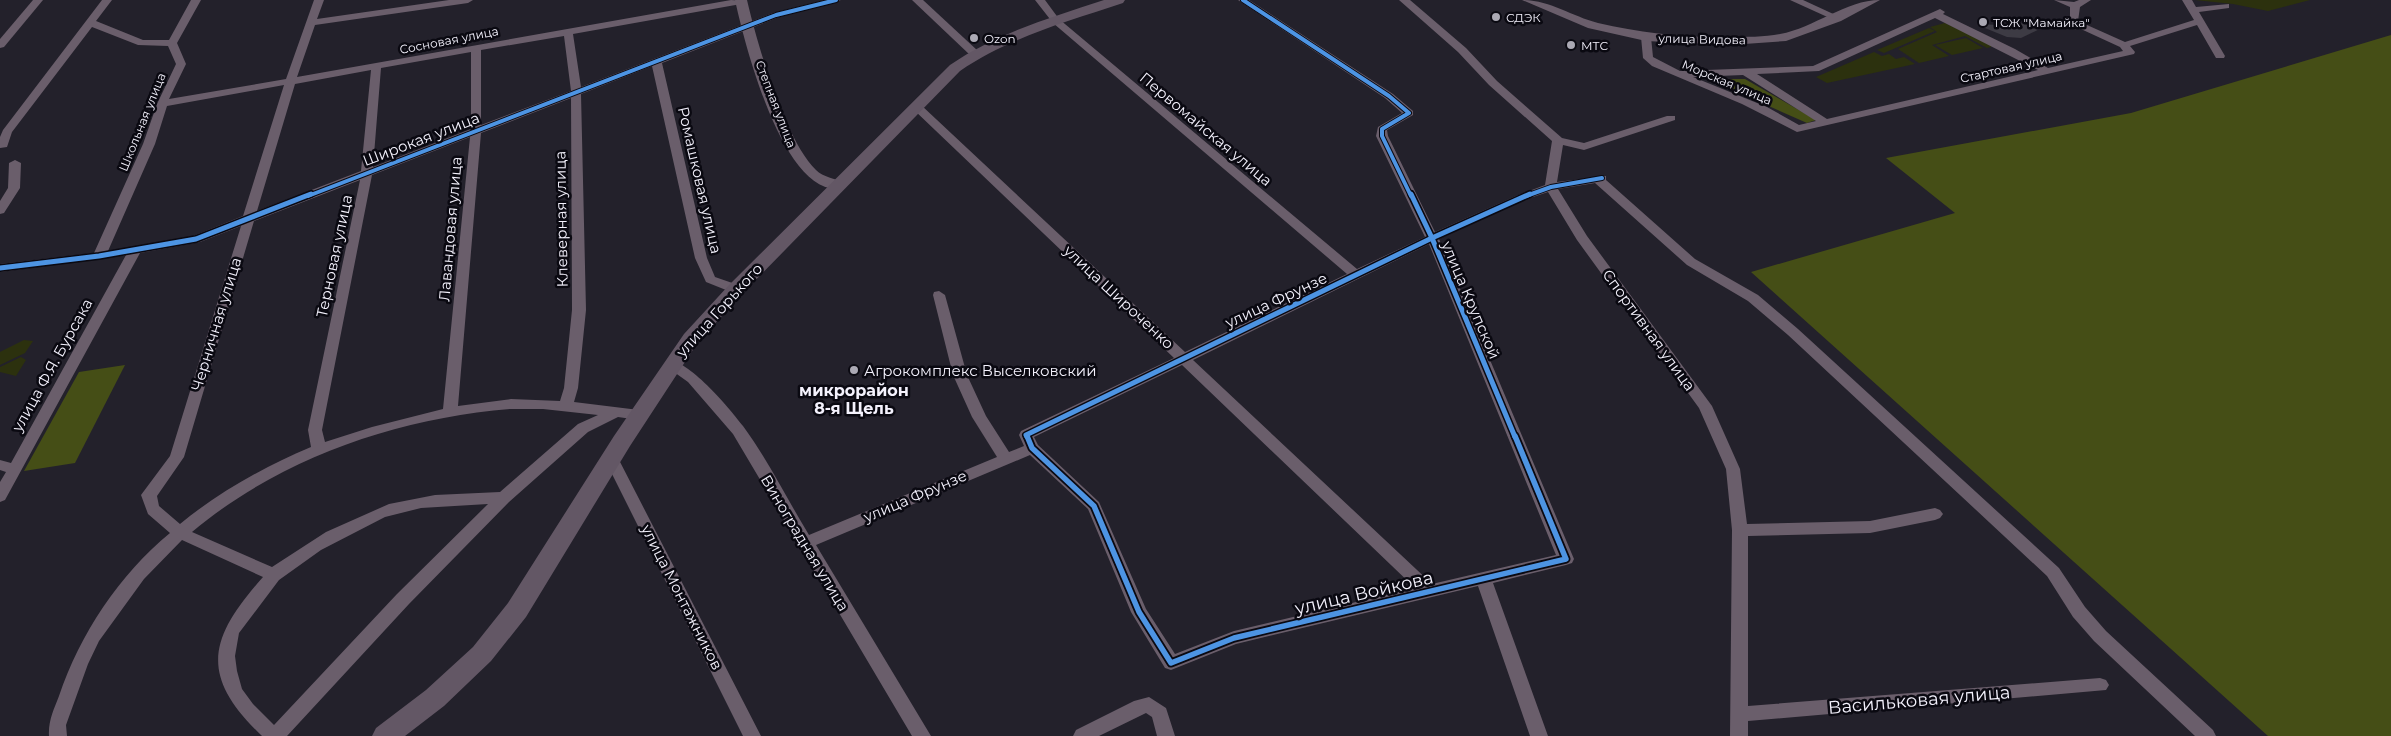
<svg xmlns="http://www.w3.org/2000/svg" width="2391" height="736" viewBox="0 0 2391 736" font-family="Montserrat,sans-serif">
<style>
.green{fill:#2c310e}
.forest{fill:#454e16}
.building{fill:#3d3b44}
.lines{fill:none;stroke-linecap:round;stroke-linejoin:round}
.minor{fill:#6a5e6b;fill-rule:evenodd}
.tertiary{fill:#6a5e6b;fill-rule:evenodd}
.secondary{fill:#635765;fill-rule:evenodd}
.cycleway-far2-casing{stroke:#0a0911;stroke-width:6}
.cycleway-far1-casing{stroke:#0a0911;stroke-width:8}
.cycleway-casing{stroke:#0a0911;stroke-width:9}
.cycleway-far2{stroke:#4d94e3;stroke-width:4}
.cycleway-far1{stroke:#4d94e3;stroke-width:5}
.cycleway{stroke:#4d94e3;stroke-width:5.5}
.poi-dot{fill:#aba9b4;stroke:#0a0911;stroke-width:2}
.labels{text-anchor:middle;dominant-baseline:central;stroke-width:5;stroke-linejoin:round;paint-order:stroke}
.far-poi-label{font-size:12px;fill:#f4f2fd;stroke:#0a0911;text-anchor:start}
.far-street-label{font-size:12px;fill:#f4f2fd;stroke:#0a0911}
.street-label{font-size:15px;fill:#f4f2fd;stroke:#0a0911}
.poi-label{font-size:15px;fill:#f4f2fd;stroke:#0a0911;text-anchor:start}
.neighbourhood-label{font-size:16px;font-weight:bold;fill:#f4f2fd;stroke:#0a0911}
.near-street-label{font-size:18px;fill:#f4f2fd;stroke:#0a0911}
</style>
<rect width="100%" height="100%" fill="#23212b"/>
<!-- green -->
<g class="green">
<path d="M 2195,0 L 2310,0 L 2268,11 L 2233,4 Z"/>
<path d="M 1945,23 L 1991,45 L 1991,47 L 1987,48 L 1965,36 L 1932,45 L 1949,56 L 1919,63 L 1898,49 L 1937,32 L 1930,27 Z"/>
<path d="M 1929,28 L 1935,31 L 1884,53 L 1877,50 Z"/>
<path d="M 1966,38 L 1983,48 L 1952,55 L 1935,45 Z"/>
<path d="M 1874,52 L 1882,56 L 1889,54 L 1896,59 L 1904,57 L 1915,64 L 1827,83 L 1816,77 Z"/>
<path d="M 24,340 L 33,341 L 25,353 L 0,365 L 0,352 Z"/>
<path d="M 21,357 L 26,360 L 16,376 L 0,372 L 0,367 Z"/>
</g>
<!-- forest -->
<g class="forest">
<path d="M 2391,35 L 2391,736 L 2268,736 L 1751,272 L 1955,213 L 1886,158 L 2131,113 Z"/>
<path d="M 1707,79 L 1745,79 L 1816,120 L 1807,123 Z"/>
<path d="M 125,365 L 75,463 L 24,471 L 79,372 Z"/>
</g>
<!-- building -->
<path class="building" d="M 2031,20 L 2046,26 L 2021,38 L 2007,37 L 1980,26 L 1980,24 L 2014,26 Z"/>
<g class="lines">
<!-- minor -->
<g class="minor">
<path d="M 33,0 L 43,0 L 4,47 L 0,48 L 0,39 Z"/>
<path d="M 102,0 L 112,0 L 96,21 L 143,40 L 169,40 L 191,0 L 201,0 L 177,43 L 186,64 L 169,99 L 286,79 L 314,0 L 324,0 L 317,19 L 449,0 L 473,0 L 468,3 L 315,25 L 297,77 L 731,0 L 746,1 L 741,4 L 573,34 L 581,87 L 773,13 L 825,0 L 841,0 L 779,17 L 662,63 L 707,258 L 715,277 L 741,286 L 742,289 L 741,292 L 731,292 L 706,282 L 695,258 L 652,66 L 581,94 L 586,310 L 578,388 L 574,402 L 639,410 L 646,415 L 639,420 L 618,417 L 588,432 L 509,502 L 409,604 L 287,736 L 262,736 C 198,675 209,638 263,577 L 182,540 L 144,579 L 99,641 L 88,664 L 66,725 L 67,736 L 49,736 C 48,721 54,709 59,696 C 80,634 119,575 170,533 L 148,514 L 141,495 L 170,456 L 241,226 L 200,242 L 140,253 L 5,500 L 0,502 L 0,482 L 6,472 L 0,470 L 0,460 L 11,463 L 126,255 L 0,272 L 0,264 L 94,253 L 143,144 L 157,104 L 176,64 L 168,46 L 138,45 L 92,27 L 12,132 L 7,147 L 0,148 L 0,137 L 3,130 ZM 564,36 L 571,91 L 481,125 L 481,50 ZM 471,52 L 471,129 L 373,167 L 381,68 ZM 371,70 L 361,171 L 257,211 L 295,84 ZM 284,85 L 243,216 L 193,236 L 108,251 L 155,144 L 167,106 ZM 571,98 L 572,310 L 564,388 L 560,401 L 511,399 L 458,406 L 481,133 ZM 470,137 L 443,409 L 372,427 L 325,442 L 322,430 L 372,175 ZM 360,180 L 308,430 L 311,447 C 264,467 220,491 180,524 L 159,506 L 157,496 L 184,457 L 254,221 ZM 511,409 L 543,409 L 598,415 L 578,424 L 500,492 L 435,495 L 389,504 L 326,532 L 272,567 L 192,532 C 280,458 398,418 511,409 ZM 488,504 L 397,594 L 274,725 L 253,704 L 242,689 L 237,671 L 235,656 L 239,633 L 279,580 L 321,550 L 385,517 L 421,508 Z"/>
<path d="M 912,0 L 923,0 L 978,51 L 978,55 L 970,55 Z"/>
<path d="M 1035,0 L 1045,0 L 1059,19 L 1357,269 L 1425,237 L 1376,136 L 1378,127 L 1402,113 L 1385,98 L 1238,0 L 1249,0 L 1393,94 L 1413,111 L 1413,115 L 1387,130 L 1388,136 L 1435,232 L 1516,196 L 1545,185 L 1552,141 L 1489,85 L 1458,52 L 1399,0 L 1410,0 L 1466,48 L 1497,81 L 1562,138 L 1584,143 L 1667,116 L 1675,116 L 1675,120 L 1584,150 L 1563,145 L 1557,182 L 1606,176 L 1606,180 L 1695,259 L 1758,295 L 1798,329 L 2059,568 L 2085,607 L 2106,631 L 2213,730 L 2216,736 L 2195,736 L 2094,641 L 2073,617 L 2047,576 L 1788,335 L 1748,301 L 1687,265 L 1595,183 L 1558,189 L 1587,236 L 1712,406 L 1740,469 L 1747,524 L 1870,521 L 1935,508 L 1940,510 L 1943,514 L 1940,518 L 1935,520 L 1870,533 L 1748,536 L 1748,706 L 2100,678 L 2106,680 L 2109,685 L 2106,690 L 1748,721 L 1748,736 L 1730,736 L 1732,530 L 1726,469 L 1699,408 L 1577,240 L 1548,192 L 1524,200 L 1439,239 L 1574,559 L 1572,563 L 1566,565 L 1493,583 L 1548,736 L 1530,736 L 1478,586 L 1236,644 L 1171,670 L 1165,668 L 1131,612 L 1088,509 L 1030,455 L 816,545 L 931,736 L 912,736 L 733,434 L 688,382 L 667,367 L 665,364 L 667,361 C 686,356 732,411 743,426 C 768,460 787,499 809,535 L 997,457 L 972,417 L 953,375 L 933,295 L 934,292 L 939,291 L 945,295 L 967,375 L 986,416 L 1009,452 L 1024,446 L 1019,435 L 1021,431 L 1174,358 L 913,109 L 913,105 L 921,105 L 1185,352 L 1347,274 L 1053,23 ZM 1429,244 L 1556,555 L 1432,584 L 1193,360 ZM 1182,365 L 1415,588 L 1234,631 L 1175,654 L 1146,609 L 1099,502 L 1038,445 L 1034,437 Z"/>
<path d="M 1790,0 L 1803,0 L 1842,18 L 1834,20 Z"/>
<path d="M 2054,0 L 2074,2 L 2079,0 L 2091,0 L 2080,7 L 2078,21 L 2125,42 L 2194,20 L 2182,0 L 2192,0 L 2196,7 L 2229,4 L 2229,8 L 2199,12 L 2225,56 L 2224,58 L 2216,58 L 2197,25 L 2130,46 L 2135,52 L 2134,54 L 1797,132 L 1742,104 L 1652,66 L 1643,58 L 1641,37 L 1646,34 L 1651,37 L 1653,57 L 1680,71 L 1813,66 L 1940,9 L 1945,12 L 1943,14 L 2015,49 L 2048,68 L 2123,51 L 2120,47 L 2070,24 L 2070,7 ZM 1935,18 L 2038,70 L 1827,119 L 1757,74 L 1819,71 ZM 1743,75 L 1816,121 L 1799,125 L 1767,107 L 1693,77 Z"/>
<path d="M 15,160 L 21,163 L 20,188 L 4,213 L 0,214 L 0,201 L 8,188 L 9,163 Z"/>
<path d="M 611,453 L 616,454 L 618,458 L 761,736 L 743,736 L 604,458 L 606,454 Z"/>
<path d="M 1149,697 L 1166,708 L 1175,736 L 1157,736 L 1152,717 L 1146,713 L 1099,736 L 1073,736 L 1076,730 L 1134,701 Z"/>
</g>
<!-- tertiary -->
<g class="tertiary">
<path d="M 735,0 L 747,0 C 757,43 785,140 816,170 C 823,177 835,179 844,182 L 846,185 L 844,188 C 784,203 744,41 735,0 Z"/>
<path d="M 1522,0 C 1550,0 1571,16 1598,23 C 1641,33 1686,38 1730,37 C 1746,37 1764,37 1780,34 C 1814,28 1846,0 1880,0 L 1841,21 L 1786,41 L 1730,45 L 1646,41 L 1588,28 Z"/>
</g>
<!-- secondary -->
<path class="secondary" d="M 1104,0 L 1125,0 L 1123,3 C 1066,22 1010,37 960,71 L 743,293 L 698,342 L 630,446 L 526,617 L 491,661 L 444,706 L 405,736 L 372,736 L 376,728 L 426,690 L 473,647 L 508,603 L 614,436 L 684,334 L 729,285 L 950,65 C 997,33 1050,18 1104,0 Z"/>
<defs>
<g id="cycleway-far2">
<path d="M 1243,0 L 1389,96 L 1409,113 L 1382,129 L 1382,136 L 1411,196"/>
<path d="M 308,196 L 776,15 L 836,0"/>
<path d="M 1526,196 L 1551,187 L 1602,178"/>
</g>
<g id="cycleway-far1">
<path d="M 1411,194 L 1432,238"/>
<path d="M 1432,238 L 1515,437"/>
<path d="M 1432,238 L 1530,194"/>
<path d="M 0,268 L 99,256 L 196,239 L 311,194"/>
<path d="M 1027,437 L 1026,435 L 1432,238"/>
</g>
<path id="cycleway" d="M 1027,436 L 1032,448 L 1094,506 L 1139,612 L 1171,663 L 1234,638 L 1566,559 L 1515,436"/>
</defs>
<!-- cycleway-far2 casing -->
<use href="#cycleway-far2" class="cycleway-far2-casing"/>
<!-- cycleway-far1 casing -->
<use href="#cycleway-far1" class="cycleway-far1-casing"/>
<!-- cycleway casing -->
<use href="#cycleway" class="cycleway-casing"/>
<!-- cycleway-far2 -->
<use href="#cycleway-far2" class="cycleway-far2"/>
<!-- cycleway-far1 -->
<use href="#cycleway-far1" class="cycleway-far1"/>
<!-- cycleway -->
<use href="#cycleway" class="cycleway"/>
</g>
<!-- markers -->
<g class="poi-dot">
<circle cx="1496" cy="17" r="5"/>
<circle cx="1983" cy="22" r="5"/>
<circle cx="974" cy="38" r="5"/>
<circle cx="1571" cy="45" r="5"/>
<circle cx="854" cy="370" r="5"/>
</g>
<g class="labels">
<!-- far-poi labels -->
<g class="far-poi-label">
<text x="1506" y="17">СДЭК</text>
<text x="1993" y="22">ТСЖ "Мамайка"</text>
<text x="984" y="38">Ozon</text>
<text x="1581" y="45">МТС</text>
</g>
<!-- far-street labels -->
<g class="far-street-label">
<text transform="translate(1702 39) rotate(1)">улица Видова</text>
<text transform="translate(449 40) rotate(-11)">Сосновая улица</text>
<text transform="translate(2011 67) rotate(-13)">Стартовая улица</text>
<text transform="translate(1727 82) rotate(23)">Морская улица</text>
<text transform="translate(776 104) rotate(69)">Степная улица</text>
<text transform="translate(142 122) rotate(-68)">Школьная улица</text>
</g>
<!-- street labels -->
<g class="street-label">
<text transform="translate(1206 129) rotate(40)">Первомайская улица</text>
<text transform="translate(421 139) rotate(-21)">Широкая улица</text>
<text transform="translate(700 180) rotate(77)">Ромашковая улица</text>
<text transform="translate(561 219) rotate(-91)">Клеверная улица</text>
<text transform="translate(450 229) rotate(-85)">Лавандовая улица</text>
<text transform="translate(334 256) rotate(-78)">Терновая улица</text>
<text transform="translate(1119 297) rotate(43)">улица Широченко</text>
<text transform="translate(1276 300) rotate(-25)">улица Фрунзе</text>
<text transform="translate(1471 300) rotate(67)">улица Крупской</text>
<text transform="translate(719 310) rotate(-48)">улица Горького</text>
<text transform="translate(216 324) rotate(-73)">Черничная улица</text>
<text transform="translate(1649 330) rotate(54)">Спортивная улица</text>
<text transform="translate(52 365) rotate(-61)">улица Ф.Я. Бурсака</text>
<text transform="translate(915 496) rotate(-23)">улица Фрунзе</text>
<text transform="translate(805 543) rotate(59)">Виноградная улица</text>
<text transform="translate(682 597) rotate(63)">улица Монтажников</text>
</g>
<!-- poi labels -->
<g class="poi-label">
<text x="864" y="370">Агрокомплекс Выселковский</text>
</g>
<!-- neighbourhood labels -->
<g class="neighbourhood-label">
<text x="854" y="390">микрорайон<tspan x="854" dy="18">8-я Щель</tspan></text>
</g>
<!-- near-street labels -->
<g class="near-street-label">
<text transform="translate(1364 593) rotate(-13)">улица Войкова</text>
<text transform="translate(1919 700) rotate(-5)">Васильковая улица</text>
</g>
</g>
</svg>
